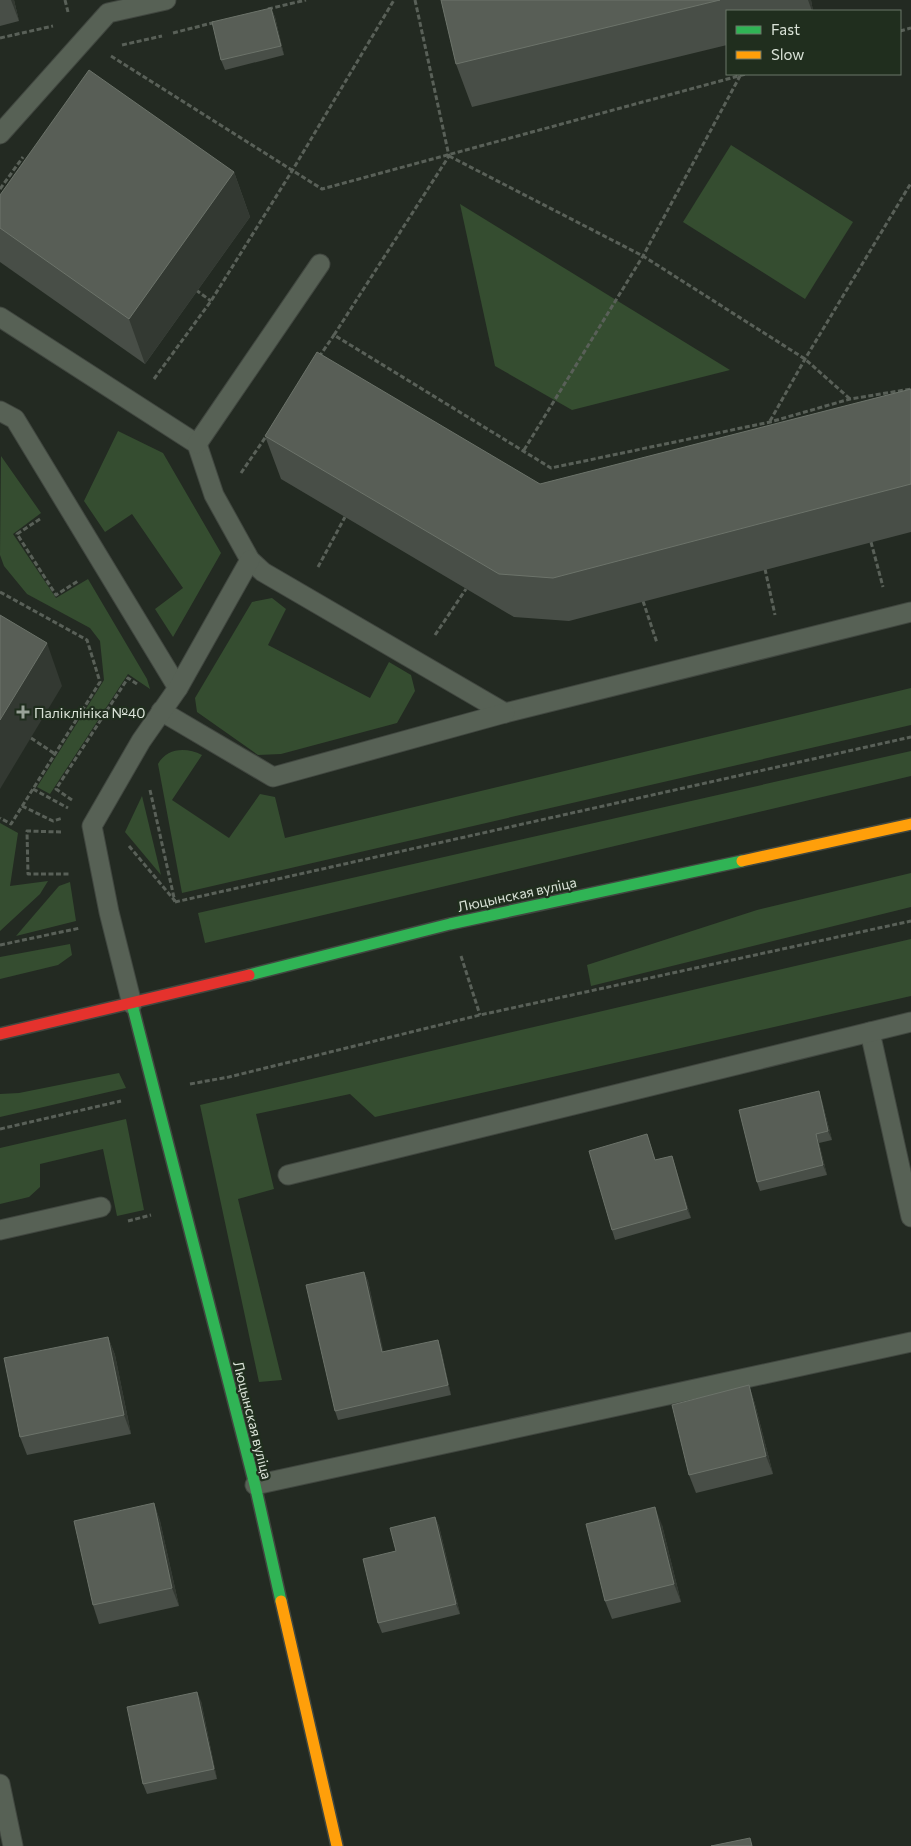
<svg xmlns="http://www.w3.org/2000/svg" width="911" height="1846" viewBox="0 0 911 1846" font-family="Commissioner,sans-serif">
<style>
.green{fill:#354d30}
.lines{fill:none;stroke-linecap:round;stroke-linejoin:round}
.lane-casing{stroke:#414740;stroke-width:21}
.fast-casing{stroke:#414740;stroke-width:14}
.slow-casing{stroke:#414740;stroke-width:14}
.jam-casing{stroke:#414740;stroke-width:14}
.path{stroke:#596058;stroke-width:3;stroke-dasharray:5 2.5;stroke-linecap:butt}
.lane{stroke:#576155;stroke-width:19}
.fast{stroke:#30b455;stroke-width:11}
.slow{stroke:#ff9f0a;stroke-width:11}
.jam{stroke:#e5322d;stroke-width:11}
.wall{fill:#484e47}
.shaded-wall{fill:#333932}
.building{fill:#585e56;stroke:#6c736a}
.poi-dot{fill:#99a298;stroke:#202e1e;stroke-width:2}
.labels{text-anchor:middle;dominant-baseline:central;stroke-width:4.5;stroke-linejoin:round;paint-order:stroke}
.poi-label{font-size:14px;fill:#d9e2d7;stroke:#202e1e;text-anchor:start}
.street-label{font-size:14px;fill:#d9e2d7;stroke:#202e1e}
</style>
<rect width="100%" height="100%" fill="#232a22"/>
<!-- green -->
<g class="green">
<path d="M 731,145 L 853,222 L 805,299 L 683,222 Z"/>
<path d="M 460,204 L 730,370 L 572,410 L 495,366 Z"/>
<path d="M 118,431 L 163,453 L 221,553 L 173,637 L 155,609 L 183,588 L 132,514 L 105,532 L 84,501 Z"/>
<path d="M 1,456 L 41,513 L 13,534 L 56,598 L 88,579 L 147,679 L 150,689 L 128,674 L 50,794 L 37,787 L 104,680 L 100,641 L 90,628 L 27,594 L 4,566 L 0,555 Z"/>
<path d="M 272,598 L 286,609 L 268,645 L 370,698 L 389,662 L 411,675 L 415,691 L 397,723 L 281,754 L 258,755 L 197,712 L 195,698 L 252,602 Z"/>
<path d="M 911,688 L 911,725 L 182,893 L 158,764 C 167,748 186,747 202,755 L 172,800 L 229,838 L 260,794 L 275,797 L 285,838 Z"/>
<path d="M 911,751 L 911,776 L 205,943 L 198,913 Z"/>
<path d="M 142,796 L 161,875 L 125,832 Z"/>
<path d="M 0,823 L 18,833 L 10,886 L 48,881 L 40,894 L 0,931 Z"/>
<path d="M 911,873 L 911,907 L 591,986 L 587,965 L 757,910 Z"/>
<path d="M 70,882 L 76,921 L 16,936 L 59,886 Z"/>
<path d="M 911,939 L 911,996 L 375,1117 L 350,1094 L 256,1114 L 274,1189 L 238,1199 L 282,1380 L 259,1382 L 200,1105 Z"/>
<path d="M 70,944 L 72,955 L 58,965 L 0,979 L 0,957 Z"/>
<path d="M 119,1073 L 126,1088 L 0,1117 L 0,1094 L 19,1093 Z"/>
<path d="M 126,1119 L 144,1210 L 117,1216 L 103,1149 L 40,1164 L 40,1187 L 29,1197 L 0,1204 L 0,1148 Z"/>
</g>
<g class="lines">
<defs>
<g id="lane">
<path d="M 0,134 L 108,13 L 166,0"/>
<path d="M 0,317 L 197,444 L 214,495 L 250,560 L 263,572 L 505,713 L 911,612"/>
<path d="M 0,411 L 15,419 L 178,688"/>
<path d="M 197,444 L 320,264"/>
<path d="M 161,711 L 273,777 L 505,713"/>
<path d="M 132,1004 L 109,912 L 92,826 L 141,741 L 178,688 L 250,560"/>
<path d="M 870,1032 L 911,1217"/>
<path d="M 288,1175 L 911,1022"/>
<path d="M 0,1230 L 101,1207"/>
<path d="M 255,1485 L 911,1342"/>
<path d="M 0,1784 L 13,1846"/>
</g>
<g id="fast">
<path d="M 249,975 L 450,924 L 742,861"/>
<path d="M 132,1004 L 255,1485 L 281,1601"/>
</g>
<g id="slow">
<path d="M 742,861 L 911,824"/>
<path d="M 281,1601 L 337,1846"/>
</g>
<path id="jam" d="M 0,1034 L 249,975"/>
</defs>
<!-- lane casing -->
<use href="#lane" class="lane-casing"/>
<!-- fast casing -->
<use href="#fast" class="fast-casing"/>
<!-- slow casing -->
<use href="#slow" class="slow-casing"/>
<!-- jam casing -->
<use href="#jam" class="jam-casing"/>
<!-- path -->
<g class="path">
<path d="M 65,0 L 68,12"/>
<path d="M 415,0 L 449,156 L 334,335 L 551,468 L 770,422 L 850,399 L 911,389"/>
<path d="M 268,9 L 306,0"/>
<path d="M 900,31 L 911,28"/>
<path d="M 173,33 L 216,22"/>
<path d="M 0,38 L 53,26"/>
<path d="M 122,45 L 162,36"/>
<path d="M 111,56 L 322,189 L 746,74"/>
<path d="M 449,156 L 643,256 L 805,359 L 850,399"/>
<path d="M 0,189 L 23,157"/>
<path d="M 196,290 L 211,301"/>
<path d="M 319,357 L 334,335"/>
<path d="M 154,379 L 211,301 L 292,171 L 394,0"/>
<path d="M 770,421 L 805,359 L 911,183"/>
<path d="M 524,450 L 643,256 L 740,76"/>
<path d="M 241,473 L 267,435"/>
<path d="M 40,519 L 17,534 L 56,595 L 78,581"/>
<path d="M 871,542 L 883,587"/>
<path d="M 318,567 L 345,517"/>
<path d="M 765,569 L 775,615"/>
<path d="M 0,592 L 87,640 L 100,682 L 11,824 L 0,818"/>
<path d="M 643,601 L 657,643"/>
<path d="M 435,635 L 466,589"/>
<path d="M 31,738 L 55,754"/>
<path d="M 33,789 L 68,808"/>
<path d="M 150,790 L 175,902"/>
<path d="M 72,800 L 56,789 L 128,678 L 137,684"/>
<path d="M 22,806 L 53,821 L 63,818"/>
<path d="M 61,832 L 27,831 L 28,874 L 70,874"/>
<path d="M 129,846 L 175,901"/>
<path d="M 175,902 L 911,737"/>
<path d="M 0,945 L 80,928"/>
<path d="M 461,956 L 480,1015"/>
<path d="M 190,1084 L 229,1077 L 480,1015 L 911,921"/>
<path d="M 0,1129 L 121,1101"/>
<path d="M 128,1221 L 151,1215"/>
</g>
<!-- lane -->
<use href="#lane" class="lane"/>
<!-- fast -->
<use href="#fast" class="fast"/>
<!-- slow -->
<use href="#slow" class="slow"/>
<!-- jam -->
<use href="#jam" class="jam"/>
</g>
<!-- wall -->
<g class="wall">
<path d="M 0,0 L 14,0 L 19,21 L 0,26 Z"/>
<path d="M 441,0 L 811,0 L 813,11 L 727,11 L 727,45 L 472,107 L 456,64 Z"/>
<path d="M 271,8 L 275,17 L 284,55 L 225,70 L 221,60 Z"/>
<path d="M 234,172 L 250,217 L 145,364 L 0,262 L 0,195 Z"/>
<path d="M 911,389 L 911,532 L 569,621 L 514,617 L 281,479 L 265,436 L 540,484 Z"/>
<path d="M 822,1101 L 832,1140 L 819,1143 L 827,1175 L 760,1191 L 757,1182 Z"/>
<path d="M 647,1134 L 655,1160 L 672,1156 L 691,1218 L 615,1240 L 612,1230 Z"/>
<path d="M 364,1272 L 368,1281 L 383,1352 L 441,1349 L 451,1395 L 338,1420 L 335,1411 Z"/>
<path d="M 108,1337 L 115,1355 L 131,1434 L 27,1455 L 20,1437 Z"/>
<path d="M 749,1385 L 755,1404 L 773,1474 L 696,1493 L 689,1475 Z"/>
<path d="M 154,1503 L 160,1521 L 179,1606 L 99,1624 L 93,1605 Z"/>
<path d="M 435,1517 L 439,1526 L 460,1614 L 382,1633 L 378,1623 L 396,1551 Z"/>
<path d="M 662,1525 L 681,1602 L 612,1619 L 605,1601 Z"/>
<path d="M 201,1701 L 217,1779 L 147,1794 L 143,1784 Z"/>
</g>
<!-- shaded-wall -->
<g class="shaded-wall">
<path d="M 11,0 L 14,0 L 19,21 Z"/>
<path d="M 808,0 L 811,0 L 813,11 L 812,11 Z"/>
<path d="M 271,8 L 275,17 L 284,55 L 281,46 Z"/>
<path d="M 234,172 L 250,217 L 145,364 L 129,319 Z"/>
<path d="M 47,643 L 62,686 L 0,789 L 0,720 Z"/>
<path d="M 819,1091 L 822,1101 L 832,1140 L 828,1131 Z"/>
<path d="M 816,1134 L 819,1143 L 827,1175 L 823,1165 Z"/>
<path d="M 672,1156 L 675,1165 L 691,1218 L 687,1209 Z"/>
<path d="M 364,1272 L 368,1281 L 386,1362 L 382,1352 Z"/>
<path d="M 108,1337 L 115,1355 L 131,1434 L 124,1415 Z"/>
<path d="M 438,1340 L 441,1349 L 451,1395 L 448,1385 Z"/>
<path d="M 749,1385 L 755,1404 L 773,1474 L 766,1456 Z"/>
<path d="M 154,1503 L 160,1521 L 179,1606 L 172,1588 Z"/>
<path d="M 655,1507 L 662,1525 L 681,1602 L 674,1584 Z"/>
<path d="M 435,1517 L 439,1526 L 460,1614 L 456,1604 Z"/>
<path d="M 197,1692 L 201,1701 L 217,1779 L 214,1769 Z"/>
</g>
<!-- building -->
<g class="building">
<path d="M 441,0 L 720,0 L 456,64 Z"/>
<path d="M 271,8 L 281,46 L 221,60 L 212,22 Z"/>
<path d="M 89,70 L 234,172 L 129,319 L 0,228 L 0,195 Z"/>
<path d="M 317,352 L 540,484 L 911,389 L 911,484 L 553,578 L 499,574 L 265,436 Z"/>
<path d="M 0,615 L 47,643 L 0,720 Z"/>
<path d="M 819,1091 L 828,1131 L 816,1134 L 823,1165 L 757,1182 L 739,1110 Z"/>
<path d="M 647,1134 L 655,1160 L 672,1156 L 687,1209 L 612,1230 L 589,1151 Z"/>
<path d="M 364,1272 L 382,1352 L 438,1340 L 448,1385 L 335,1411 L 306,1285 Z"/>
<path d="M 108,1337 L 124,1415 L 20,1437 L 4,1358 Z"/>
<path d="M 749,1385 L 766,1456 L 689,1475 L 672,1405 Z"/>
<path d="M 154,1503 L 172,1588 L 93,1605 L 74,1521 Z"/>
<path d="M 655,1507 L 674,1584 L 605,1601 L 586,1524 Z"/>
<path d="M 435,1517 L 456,1604 L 378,1623 L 363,1559 L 396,1551 L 390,1528 Z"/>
<path d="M 197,1692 L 214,1769 L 143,1784 L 127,1707 Z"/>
<path d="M 750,1838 L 752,1846 L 711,1846 Z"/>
</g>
<!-- markers -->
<path class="poi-dot" d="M20.5 704.5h5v5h5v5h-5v5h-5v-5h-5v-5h5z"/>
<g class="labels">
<!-- poi labels -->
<g class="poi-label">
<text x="34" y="712">Паліклініка №40</text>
</g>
<!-- street labels -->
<g class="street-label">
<text transform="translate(517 894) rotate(-12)">Люцынская вуліца</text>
<text transform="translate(253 1420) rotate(76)">Люцынская вуліца</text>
</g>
</g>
<!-- legend -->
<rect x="726" y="10" width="175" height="65" fill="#202e1e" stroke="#6a7668"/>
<rect x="736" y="26" width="25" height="8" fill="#30b455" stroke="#6a7668"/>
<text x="771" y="35" font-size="15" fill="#d9e2d7">Fast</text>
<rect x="736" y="51" width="25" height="8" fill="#ff9f0a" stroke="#6a7668"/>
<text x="771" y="60" font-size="15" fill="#d9e2d7">Slow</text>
</svg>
